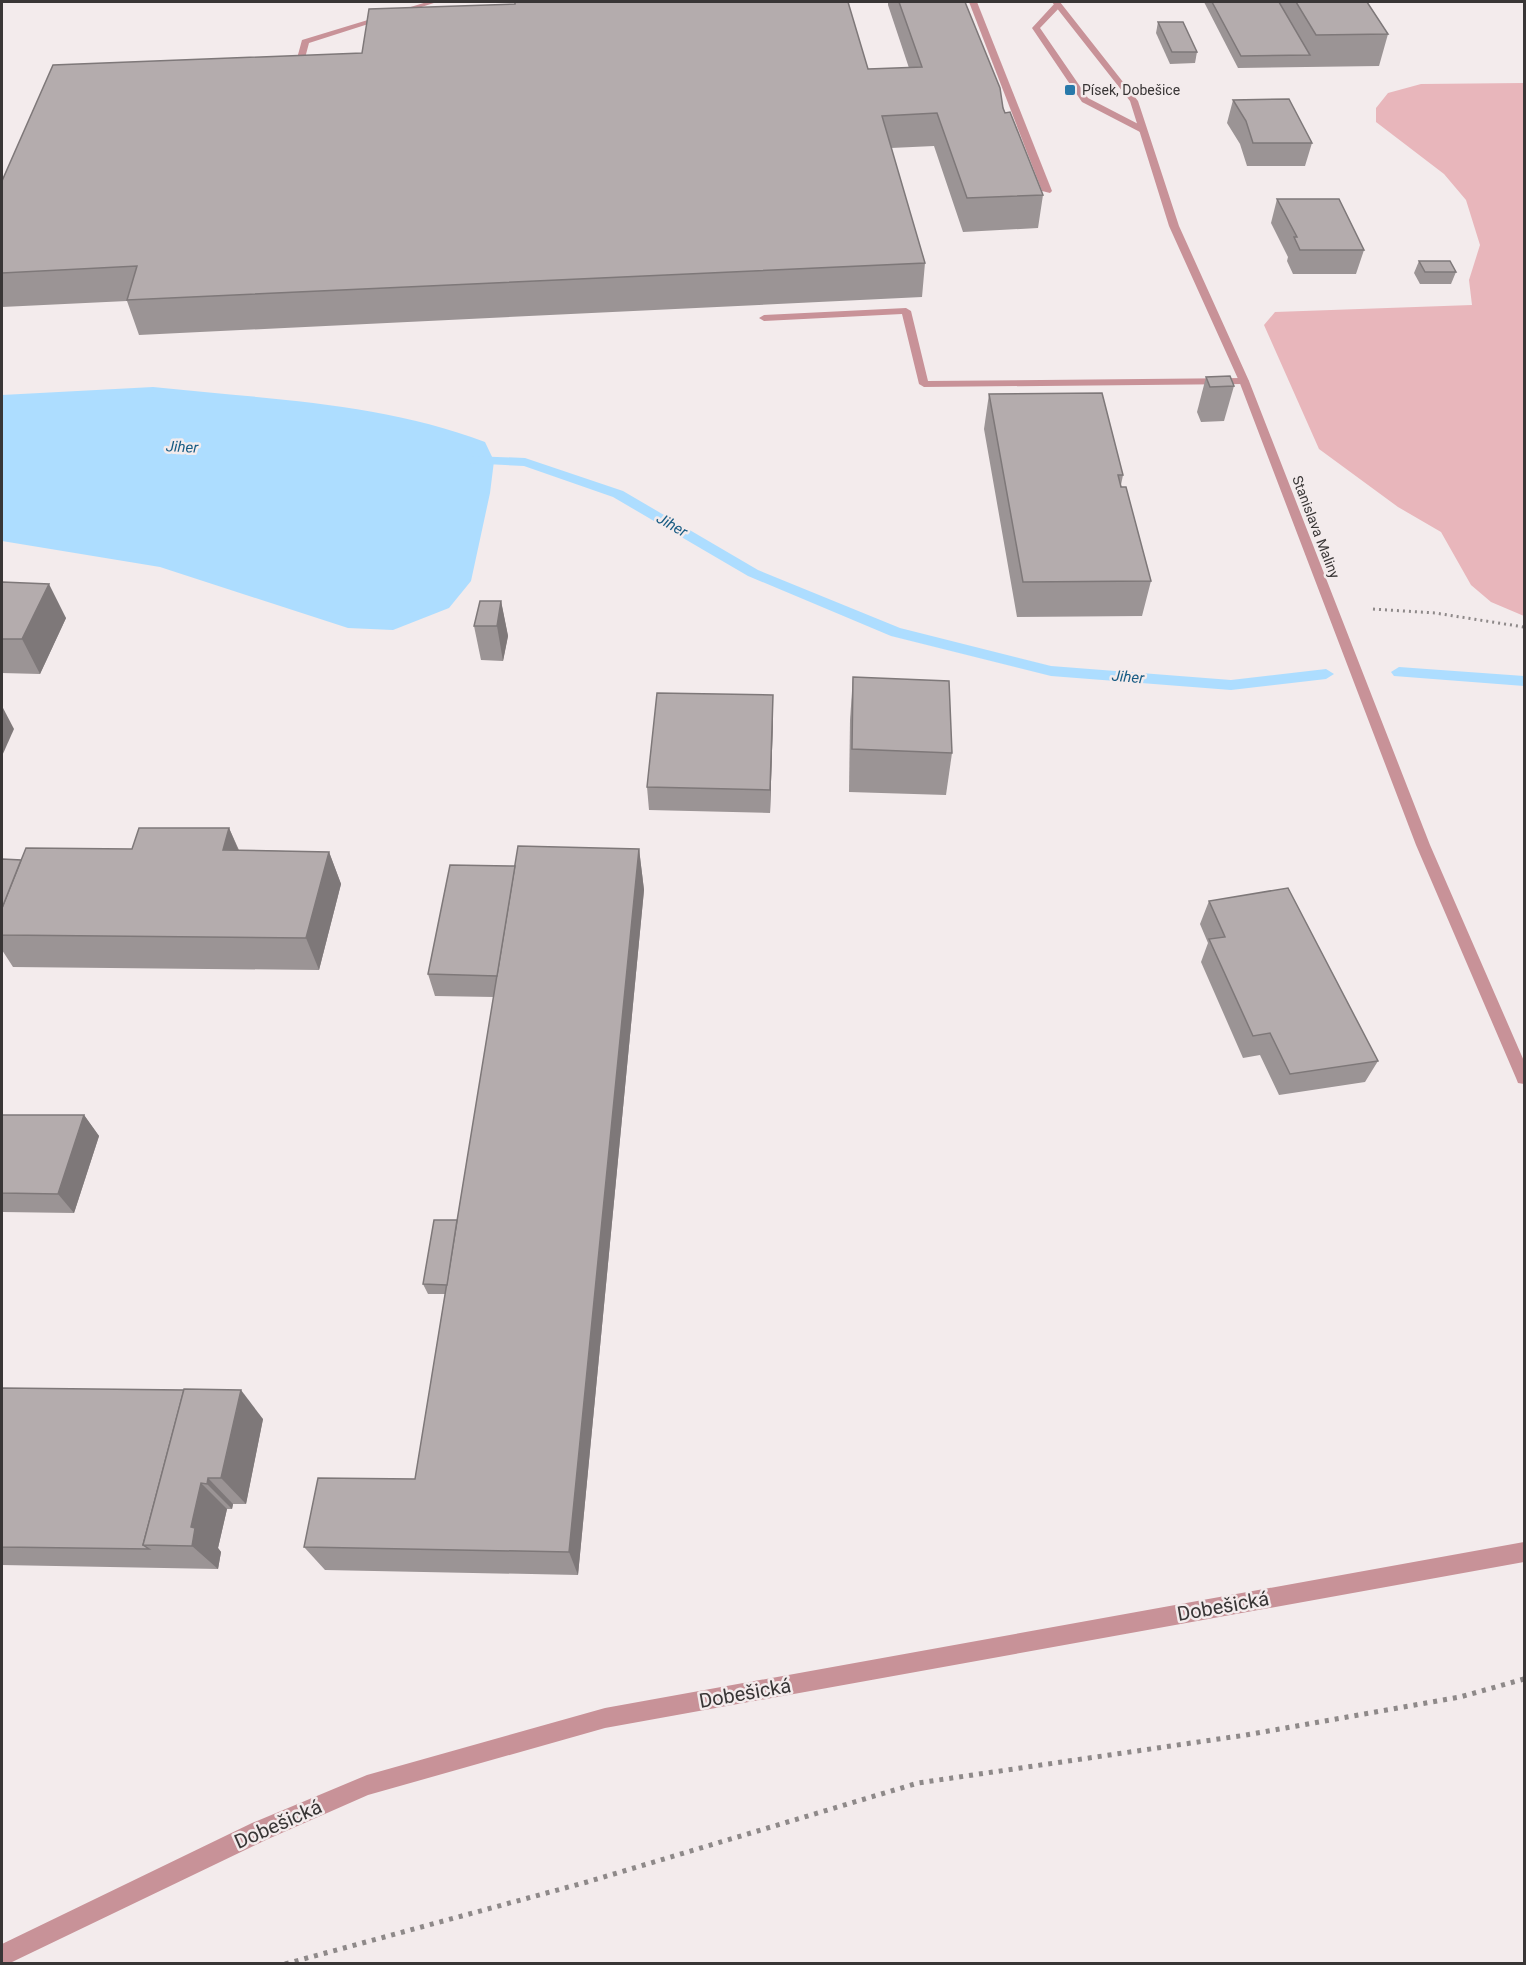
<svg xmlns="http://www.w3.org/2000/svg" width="1526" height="1965" viewBox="0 0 1526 1965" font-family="Roboto,sans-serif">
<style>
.green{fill:#e8b6bb}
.water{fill:#adddff}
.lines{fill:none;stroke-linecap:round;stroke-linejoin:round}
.stream{fill:#adddff;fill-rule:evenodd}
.path-far1{stroke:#8e8989;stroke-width:3;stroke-dasharray:2 4;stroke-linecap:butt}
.path{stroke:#8e8989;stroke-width:5;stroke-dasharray:4 6;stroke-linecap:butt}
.service{fill:#c89298;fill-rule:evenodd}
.minor{fill:#c89298;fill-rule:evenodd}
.tertiary{fill:#c89298;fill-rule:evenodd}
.wall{fill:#9b9495}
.shaded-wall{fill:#7e7879}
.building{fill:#b4acad;stroke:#7e7879;stroke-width:1.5}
.poi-dot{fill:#2879aa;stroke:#f3ebec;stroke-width:2}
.labels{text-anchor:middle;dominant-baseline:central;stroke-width:5;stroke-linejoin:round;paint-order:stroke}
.far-poi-label{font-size:14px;fill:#393636;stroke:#f3ebec;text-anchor:start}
.far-street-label{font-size:14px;fill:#393636;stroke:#f3ebec}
.far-water-label{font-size:15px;font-style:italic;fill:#175b83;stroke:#f3ebec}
.near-street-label{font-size:20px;fill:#393636;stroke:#f3ebec}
</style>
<rect width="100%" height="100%" fill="#f3ebec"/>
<!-- green -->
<path class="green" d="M 1524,83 L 1524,616 L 1491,602 L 1471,585 L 1441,532 L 1398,507 L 1319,449 L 1264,325 L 1275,312 L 1472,305 L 1469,280 L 1480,245 L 1466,200 L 1444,174 L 1376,122 L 1376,108 L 1388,93 L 1421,84 Z"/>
<!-- water -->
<path class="water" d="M 153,387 C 263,399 381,402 485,442 L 494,461 L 490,493 L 471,581 L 449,608 L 393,630 L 348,628 L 160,567 L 2,541 L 2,395 Z"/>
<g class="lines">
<!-- stream -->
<g class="stream">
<path d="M 471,456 L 525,458 L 623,491 L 758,570 L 900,628 L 1051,666 L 1231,680 L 1326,669 L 1334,674 L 1326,679 L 1231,690 L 1051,676 L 891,636 L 748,576 L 613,497 L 524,466 L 466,463 L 466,457 Z"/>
<path d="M 1399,667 L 1524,676 L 1524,686 L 1394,676 L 1391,672 Z"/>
</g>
<!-- path-far1 -->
<path class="path-far1" d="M 1373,609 L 1435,613 L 1524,627"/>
<!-- path -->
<path class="path" d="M 285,1964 L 587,1882 L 918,1783 L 1246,1735 L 1460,1697 L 1524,1679"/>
<!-- service -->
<g class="service">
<path d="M 427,2 L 437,2 L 309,43 L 301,73 L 297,75 L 293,73 L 302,40 Z"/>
<path d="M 969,2 L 977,2 L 1052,191 L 1050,193 L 1042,191 Z"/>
<path d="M 1055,3 L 1062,5 L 1040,28 L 1088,98 L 1146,128 L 1146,132 L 1140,132 L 1082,102 L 1032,28 Z"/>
<path d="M 906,308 L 911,311 L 928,381 L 1244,378 L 1249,381 L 1244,384 L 924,387 L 919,384 L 902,314 L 764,321 L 759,318 L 764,315 Z"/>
</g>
<!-- minor -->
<path class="minor" d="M 1052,2 L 1060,2 L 1138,101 L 1179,226 L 1249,381 L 1430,845 L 1524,1061 L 1524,1084 L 1518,1083 L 1516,1078 L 1416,845 L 1239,381 L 1169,226 L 1130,101 Z"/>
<!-- tertiary -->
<path class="tertiary" d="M 1524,1542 L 1524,1562 L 605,1728 L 368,1795 L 268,1839 L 10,1963 L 2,1964 L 2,1944 L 252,1823 L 367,1775 L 605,1708 Z"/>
</g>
<!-- wall -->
<g class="wall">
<path d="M 888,2 L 965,2 L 1003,108 L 1043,195 L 1038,228 L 963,232 L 934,146 L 891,148 L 925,263 L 922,297 L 139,335 L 127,301 L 2,307 L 2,181 L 362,53 L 515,4 L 868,69 L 909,68 L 888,5 Z"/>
<path d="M 1204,2 L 1367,2 L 1388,34 L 1379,66 L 1238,68 Z"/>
<path d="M 1158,22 L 1197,52 L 1195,63 L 1170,64 L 1156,33 Z"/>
<path d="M 1233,100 L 1312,143 L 1305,166 L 1247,166 L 1240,144 L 1227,123 Z"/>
<path d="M 1277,199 L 1364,250 L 1356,274 L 1293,274 L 1287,261 L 1288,257 L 1271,223 Z"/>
<path d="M 1419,261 L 1456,272 L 1451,284 L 1420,284 L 1414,273 Z"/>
<path d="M 1206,377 L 1234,386 L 1224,421 L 1201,422 L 1197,412 Z"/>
<path d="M 989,394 L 1123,475 L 1121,485 L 1151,581 L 1142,616 L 1017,617 L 984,429 Z"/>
<path d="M 2,582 L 66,618 L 40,674 L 2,673 Z"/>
<path d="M 501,601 L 508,636 L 503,661 L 481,660 L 474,626 Z"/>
<path d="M 853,677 L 952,753 L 946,795 L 849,792 L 850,720 Z"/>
<path d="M 773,719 L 770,813 L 649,810 L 647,787 Z"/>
<path d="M 229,828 L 239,850 L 329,852 L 341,884 L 319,970 L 13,967 L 2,950 L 2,859 L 21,860 L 132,849 Z"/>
<path d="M 639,849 L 644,890 L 578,1575 L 325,1570 L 304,1547 L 415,1479 L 445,1294 L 428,1294 L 423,1284 L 457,1220 L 494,997 L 435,996 L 428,974 L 515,866 Z"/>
<path d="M 1209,901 L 1378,1061 L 1365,1082 L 1279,1095 L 1260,1055 L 1243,1058 L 1201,962 L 1208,943 L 1200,924 Z"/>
<path d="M 2,1115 L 84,1115 L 99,1136 L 74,1213 L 2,1212 Z"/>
<path d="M 2,1388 L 263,1419 L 246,1504 L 233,1504 L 232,1509 L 227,1509 L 218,1548 L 221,1552 L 218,1569 L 2,1565 Z"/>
</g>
<!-- shaded-wall -->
<g class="shaded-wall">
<path d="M 49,584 L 66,618 L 40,674 L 22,639 Z"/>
<path d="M 501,601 L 508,636 L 503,661 L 497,626 Z"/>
<path d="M 773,695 L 773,719 L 770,813 L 770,790 Z"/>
<path d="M 2,706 L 14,729 L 2,756 Z"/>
<path d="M 229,828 L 243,861 L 223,850 Z"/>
<path d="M 639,849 L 644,890 L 578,1575 L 569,1552 Z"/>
<path d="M 329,852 L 341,884 L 319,970 L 306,938 Z"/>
<path d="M 84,1115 L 99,1136 L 74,1213 L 58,1194 Z"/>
<path d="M 241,1390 L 263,1419 L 246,1504 L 221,1478 Z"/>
<path d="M 208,1478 L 233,1504 L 232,1509 L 207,1484 Z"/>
<path d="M 201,1483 L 227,1509 L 218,1548 L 221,1552 L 218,1569 L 192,1546 L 191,1527 Z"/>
</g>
<!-- building -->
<g class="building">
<path d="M 515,2 L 848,2 L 868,69 L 922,67 L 899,2 L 965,2 L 1000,88 L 1003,108 L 1005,113 L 1010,112 L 1043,195 L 967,198 L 937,113 L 882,116 L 925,263 L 127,300 L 137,266 L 2,273 L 2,181 L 53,65 L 362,53 L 369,9 L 515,4 Z"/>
<path d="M 1212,2 L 1279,2 L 1310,55 L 1241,56 Z"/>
<path d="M 1296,2 L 1367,2 L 1388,34 L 1316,35 Z"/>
<path d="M 1158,22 L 1183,22 L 1197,52 L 1172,52 Z"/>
<path d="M 1289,99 L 1312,143 L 1253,143 L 1246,121 L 1233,100 Z"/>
<path d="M 1277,199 L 1339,199 L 1364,250 L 1300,250 L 1294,237 L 1297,237 Z"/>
<path d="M 1419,261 L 1450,261 L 1456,272 L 1425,272 Z"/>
<path d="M 1230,376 L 1234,386 L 1210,387 L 1206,377 Z"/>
<path d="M 1102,393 L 1123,475 L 1118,475 L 1121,487 L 1126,487 L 1151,581 L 1023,582 L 989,394 Z"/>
<path d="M 2,582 L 49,584 L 22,639 L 2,639 Z"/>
<path d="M 480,601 L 501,601 L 497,626 L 474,626 Z"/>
<path d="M 853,677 L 949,681 L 952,753 L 852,749 Z"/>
<path d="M 657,693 L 773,695 L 770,790 L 647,787 Z"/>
<path d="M 139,828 L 229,828 L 223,850 L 329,852 L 306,938 L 2,935 L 2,908 L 26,848 L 132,849 Z"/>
<path d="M 518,846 L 639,849 L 569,1552 L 304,1547 L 318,1478 L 415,1479 Z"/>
<path d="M 2,859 L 21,860 L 2,908 Z"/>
<path d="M 450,865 L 515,866 L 497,976 L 428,974 Z"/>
<path d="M 1288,888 L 1378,1061 L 1290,1074 L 1270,1033 L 1253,1036 L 1209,939 L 1225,937 L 1209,901 Z"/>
<path d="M 2,1115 L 84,1115 L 58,1194 L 2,1193 Z"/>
<path d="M 434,1220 L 457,1220 L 447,1285 L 423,1284 Z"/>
<path d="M 2,1388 L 184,1390 L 143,1545 L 149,1549 L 2,1547 Z"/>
<path d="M 184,1389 L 241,1390 L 221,1478 L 208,1478 L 207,1484 L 201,1483 L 191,1527 L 195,1528 L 192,1546 L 143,1545 Z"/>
</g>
<!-- markers -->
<rect class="poi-dot" x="1064" y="84" width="12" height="12" rx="3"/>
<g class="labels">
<!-- far-poi labels -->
<g class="far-poi-label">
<text x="1082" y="90">Písek, Dobešice</text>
</g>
<!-- far-street labels -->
<g class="far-street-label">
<text transform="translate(1316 527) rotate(69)">Stanislava Maliny</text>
</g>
<!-- far-water labels -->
<g class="far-water-label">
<text transform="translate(182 447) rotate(3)">Jiher</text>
<text transform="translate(672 525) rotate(30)">Jiher</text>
<text transform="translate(1128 677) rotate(5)">Jiher</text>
</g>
<!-- near-street labels -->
<g class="near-street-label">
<text transform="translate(1223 1606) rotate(-10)">Dobešická</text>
<text transform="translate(745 1693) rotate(-10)">Dobešická</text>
<text transform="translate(278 1824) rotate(-24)">Dobešická</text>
</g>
</g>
<!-- border -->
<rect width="1526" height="1965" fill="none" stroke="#393636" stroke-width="6"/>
</svg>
